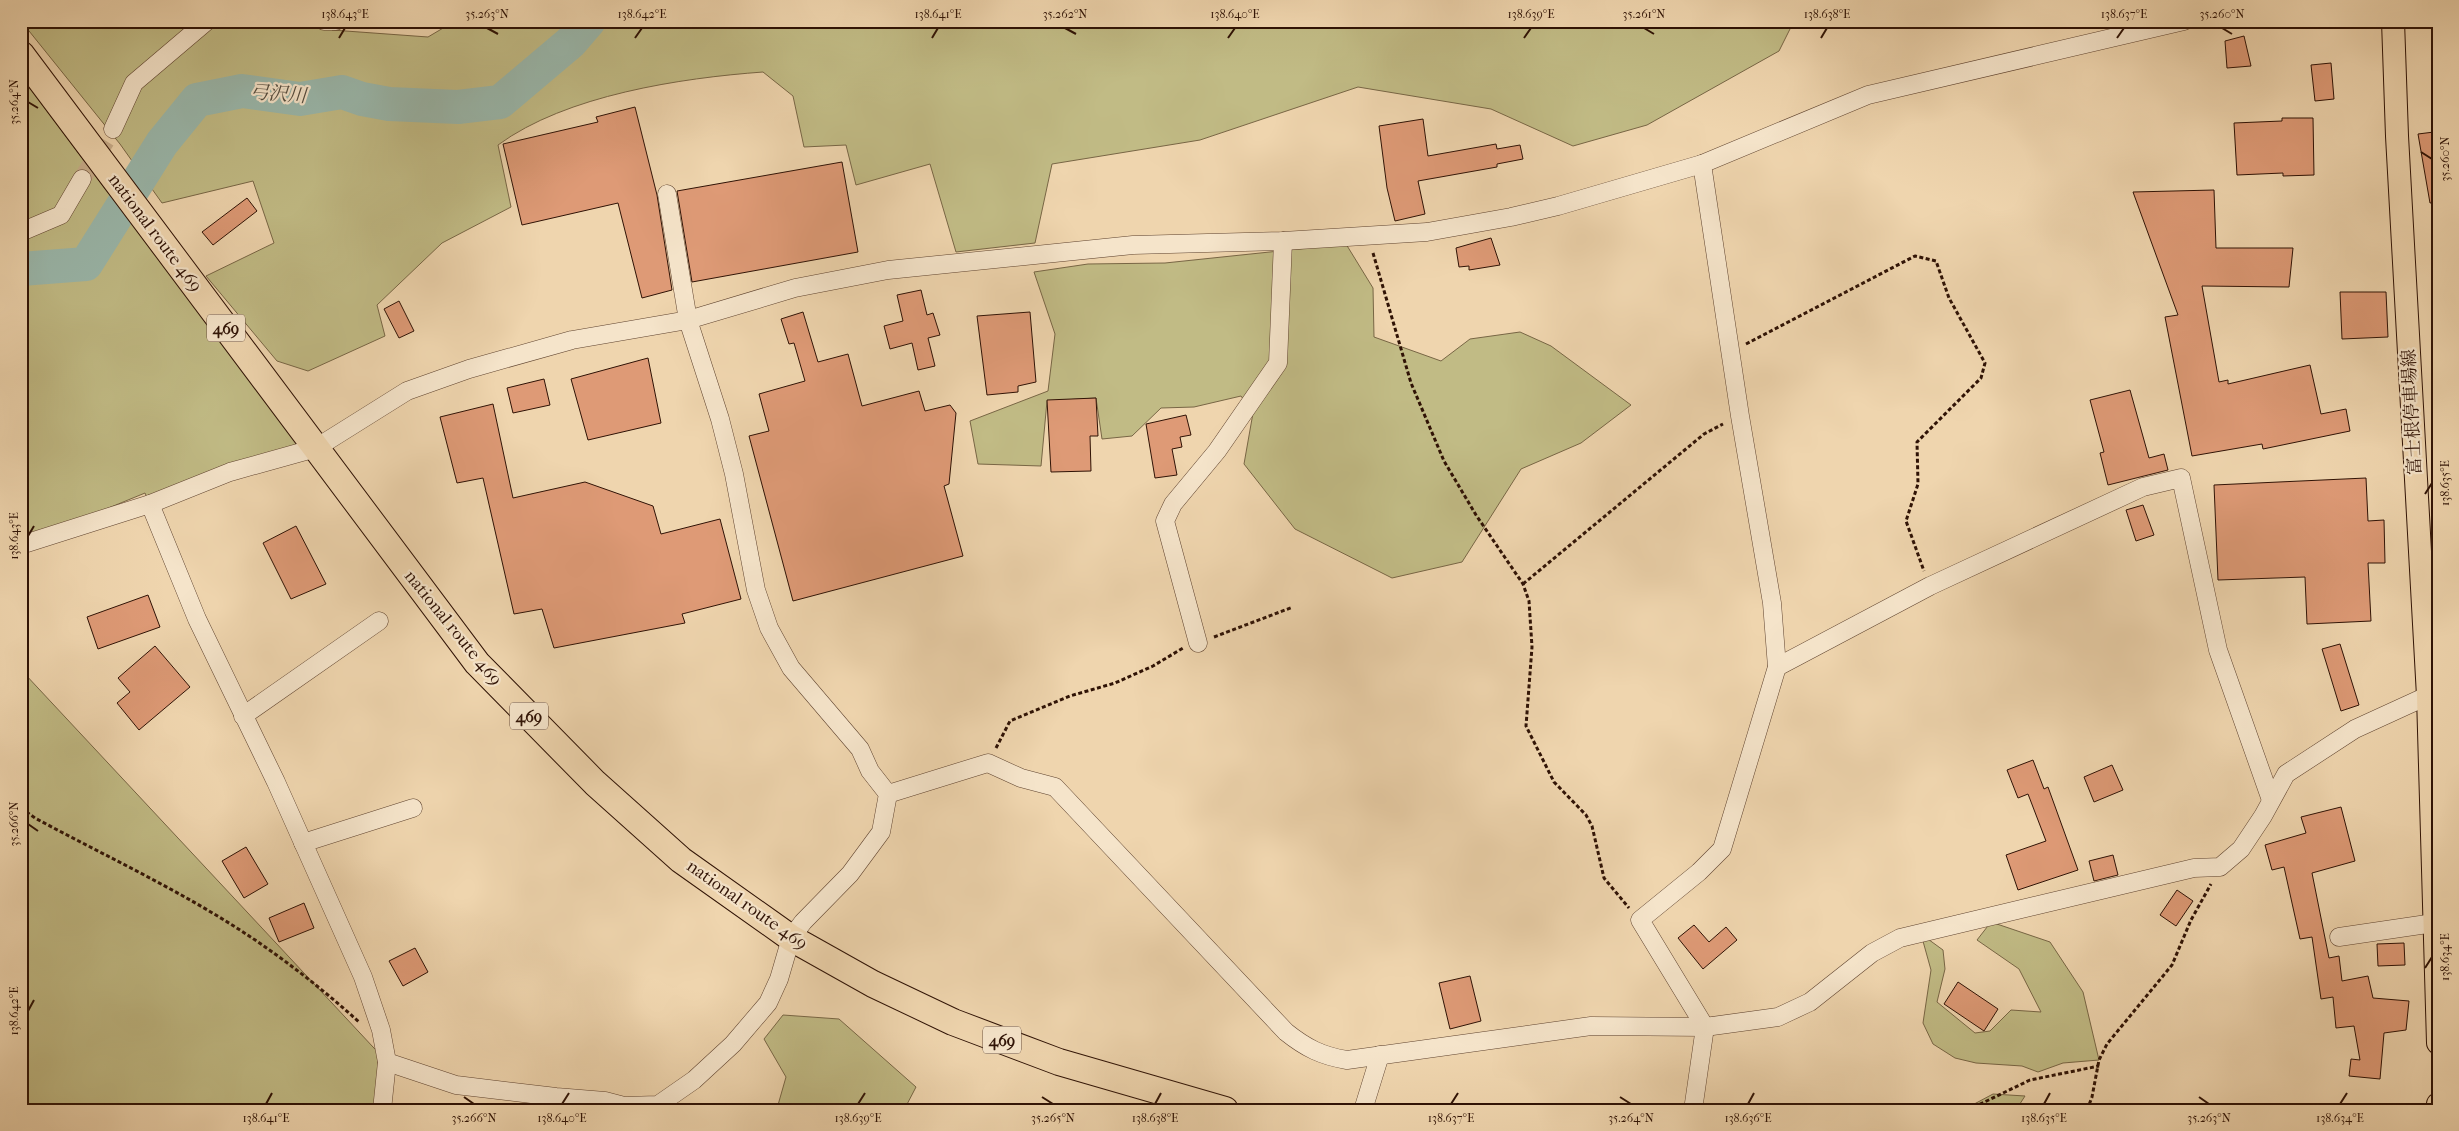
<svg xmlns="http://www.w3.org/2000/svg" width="2459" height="1131" viewBox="0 0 2459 1131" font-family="'IM FELL French Canon','Noto Serif JP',serif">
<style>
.green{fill:#c1bb85;stroke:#786645}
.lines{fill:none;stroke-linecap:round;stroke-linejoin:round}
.river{stroke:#9ab8ac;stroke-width:34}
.building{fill:#de9a76;stroke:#2f1205}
.minor-tunnel{stroke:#c9ae8c;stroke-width:18;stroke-dasharray:18 9;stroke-linecap:butt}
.minor-casing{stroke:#5f432f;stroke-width:19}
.major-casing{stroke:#2f1205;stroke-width:24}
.highway-casing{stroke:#2f1205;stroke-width:28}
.path{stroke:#2f1205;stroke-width:3;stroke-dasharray:4 2.5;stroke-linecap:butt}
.minor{stroke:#f5e4ca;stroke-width:18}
.major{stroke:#efd5ae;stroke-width:22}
.highway{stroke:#efd5ae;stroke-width:26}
.ticks{fill:none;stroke:#2f1205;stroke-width:2}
.labels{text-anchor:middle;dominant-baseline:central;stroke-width:4.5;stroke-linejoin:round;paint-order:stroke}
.shield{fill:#f5e4ca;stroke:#6a5140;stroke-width:1}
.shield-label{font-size:16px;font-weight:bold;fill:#2f1205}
.street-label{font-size:18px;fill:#2f1205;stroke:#f5e4ca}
.water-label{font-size:19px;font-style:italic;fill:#544c3f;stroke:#f5e4ca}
.neatline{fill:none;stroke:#2f1205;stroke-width:2}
.ticks-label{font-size:12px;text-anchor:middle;fill:#2f1205}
</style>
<rect width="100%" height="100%" fill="#efd5ae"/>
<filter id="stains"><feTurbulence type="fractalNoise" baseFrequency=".004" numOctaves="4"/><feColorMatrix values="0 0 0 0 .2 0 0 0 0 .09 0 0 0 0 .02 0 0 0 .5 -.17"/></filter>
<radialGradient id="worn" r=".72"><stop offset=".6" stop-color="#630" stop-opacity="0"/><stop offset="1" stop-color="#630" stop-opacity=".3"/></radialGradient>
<!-- green -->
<g class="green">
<path d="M 21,21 L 329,21 L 332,30 L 428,37 L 455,21 L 1794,21 L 1779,51 L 1647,125 L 1573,146 L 1491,109 L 1358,87 L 1200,140 L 1052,164 L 1035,243 L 956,252 L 930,164 L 856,185 L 846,145 L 804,147 L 793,96 L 763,72 C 681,78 566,95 498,145 L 511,207 L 442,243 L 377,305 L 385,336 L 308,371 L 277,361 L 206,276 L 274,243 L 253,181 L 162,203 L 120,144 Z"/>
<path d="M 21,76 L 106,190 L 316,448 L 150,504 L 145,493 L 21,544 Z"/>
<path d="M 1346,244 L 1373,288 L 1374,337 L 1441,361 L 1470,339 L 1520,332 L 1551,346 L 1631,405 L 1581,443 L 1521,469 L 1462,562 L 1392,578 L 1295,529 L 1244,464 L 1253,413 L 1241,396 L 1194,407 L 1161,408 L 1132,436 L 1102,439 L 1096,398 L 1047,401 L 1041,466 L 978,464 L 970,421 L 1048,391 L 1055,334 L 1034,272 L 1088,264 L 1165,263 Z"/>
<path d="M 24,673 L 387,1062 L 379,1110 L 21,1110 L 21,677 Z"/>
<path d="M 1991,922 L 2050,942 L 2083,992 L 2099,1060 L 2063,1063 L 2038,1072 L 2022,1066 L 1976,1063 L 1955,1058 L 1933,1044 L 1923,1023 L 1931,970 L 1921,934 L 1943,950 L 1945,969 L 1937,1002 L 1975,1033 L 1990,1031 L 2011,1010 L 2041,1012 L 2019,969 L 1977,940 Z"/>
<path d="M 783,1015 L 839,1019 L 916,1087 L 904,1110 L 767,1110 L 778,1105 L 786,1077 L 764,1039 Z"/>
<path d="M 1993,1094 L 2025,1096 L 2016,1110 L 1963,1110 Z"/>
</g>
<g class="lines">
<!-- river -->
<path class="river" d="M 21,269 L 86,264 L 162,143 L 197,100 L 242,91 L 300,99 L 342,92 L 362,99 L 389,104 L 458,107 L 500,102 L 571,42 L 589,21"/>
</g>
<!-- building -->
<g class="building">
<path d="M 2244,36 L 2251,66 L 2227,68 L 2225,41 Z"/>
<path d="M 2331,63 L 2334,99 L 2315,101 L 2311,65 Z"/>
<path d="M 635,107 L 657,195 L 672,290 L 642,298 L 618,203 L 522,225 L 503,144 L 598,122 L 596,117 Z"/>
<path d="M 2282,118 L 2313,118 L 2314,175 L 2283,176 L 2283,173 L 2237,175 L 2234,123 L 2282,121 Z"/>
<path d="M 1423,119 L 1428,156 L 1496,144 L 1497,149 L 1520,145 L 1523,159 L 1497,164 L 1497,167 L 1418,181 L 1425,214 L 1395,221 L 1387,188 L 1379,126 Z"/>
<path d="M 2434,132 L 2436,140 L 2438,140 L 2438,202 L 2430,203 L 2418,134 Z"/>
<path d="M 842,162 L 858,252 L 692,282 L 677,191 Z"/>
<path d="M 2214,190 L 2216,248 L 2293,248 L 2289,287 L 2202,286 L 2219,382 L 2228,380 L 2228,384 L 2310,365 L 2321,414 L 2346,409 L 2350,431 L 2263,449 L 2262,444 L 2192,456 L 2165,317 L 2178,315 L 2133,192 Z"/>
<path d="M 247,198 L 257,211 L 213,245 L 202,232 Z"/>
<path d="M 1491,238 L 1500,265 L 1469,270 L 1469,266 L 1459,267 L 1456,248 Z"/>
<path d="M 921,290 L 927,315 L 933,313 L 940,335 L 928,338 L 935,366 L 918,370 L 912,343 L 890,349 L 884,326 L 903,321 L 897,295 Z"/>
<path d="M 2340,292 L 2386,292 L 2388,337 L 2342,339 Z"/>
<path d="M 399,301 L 414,331 L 399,338 L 384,309 Z"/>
<path d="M 803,312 L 818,362 L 848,354 L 862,406 L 919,391 L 925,411 L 950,405 L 956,413 L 949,484 L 944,486 L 963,556 L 793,601 L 749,436 L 769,431 L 759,394 L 805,381 L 794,343 L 789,344 L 781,319 Z"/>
<path d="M 1030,312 L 1036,382 L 1018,386 L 1018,392 L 987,395 L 977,316 Z"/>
<path d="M 648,358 L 661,423 L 588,440 L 571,379 Z"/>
<path d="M 544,379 L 550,405 L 513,413 L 507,388 Z"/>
<path d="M 2130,390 L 2149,458 L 2164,454 L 2168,470 L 2108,485 L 2100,453 L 2104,452 L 2090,400 Z"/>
<path d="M 1096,398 L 1098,436 L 1090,436 L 1091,471 L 1051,472 L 1047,400 Z"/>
<path d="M 493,404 L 513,498 L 585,482 L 653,506 L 661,534 L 720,519 L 741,599 L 682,614 L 685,623 L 554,648 L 542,609 L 514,614 L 483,478 L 457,483 L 440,417 Z"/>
<path d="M 1186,415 L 1191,435 L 1180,437 L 1182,447 L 1172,449 L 1177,475 L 1155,478 L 1146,424 Z"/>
<path d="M 2366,478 L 2368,521 L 2384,520 L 2385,563 L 2368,563 L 2371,621 L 2307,624 L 2305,577 L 2218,580 L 2214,485 Z"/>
<path d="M 2143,505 L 2154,535 L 2136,541 L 2126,510 Z"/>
<path d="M 296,526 L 326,584 L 291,599 L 263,543 Z"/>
<path d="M 148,595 L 160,627 L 98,649 L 87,617 Z"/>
<path d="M 2340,644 L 2359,705 L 2341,711 L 2322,649 Z"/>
<path d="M 155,646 L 190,687 L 139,730 L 117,703 L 130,692 L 118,678 Z"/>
<path d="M 2033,760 L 2044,789 L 2048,787 L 2078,870 L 2018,890 L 2006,855 L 2046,841 L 2028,794 L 2018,798 L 2007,770 Z"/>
<path d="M 2112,765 L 2123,790 L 2094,802 L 2084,777 Z"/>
<path d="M 2341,807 L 2355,861 L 2312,873 L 2329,958 L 2339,956 L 2342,981 L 2368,976 L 2373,998 L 2409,1001 L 2406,1030 L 2384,1033 L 2380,1079 L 2349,1076 L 2351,1059 L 2360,1060 L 2354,1026 L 2336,1028 L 2333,997 L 2321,999 L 2312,937 L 2300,939 L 2284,867 L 2272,870 L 2265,845 L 2306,833 L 2301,817 Z"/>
<path d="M 246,847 L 268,884 L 244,898 L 222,861 Z"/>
<path d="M 2113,855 L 2118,875 L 2094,881 L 2089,861 Z"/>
<path d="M 2177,890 L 2193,901 L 2176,926 L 2160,915 Z"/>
<path d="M 304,903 L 314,928 L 279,942 L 269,918 Z"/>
<path d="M 1694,925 L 1709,942 L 1726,927 L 1737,940 L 1703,969 L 1678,938 Z"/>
<path d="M 2404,943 L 2405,965 L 2378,966 L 2377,944 Z"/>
<path d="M 415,948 L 428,972 L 403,986 L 389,961 Z"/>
<path d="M 1470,976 L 1481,1021 L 1450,1029 L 1439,983 Z"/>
<path d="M 1958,982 L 1998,1009 L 1984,1031 L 1944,1004 Z"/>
</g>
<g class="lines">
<!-- minor-tunnel -->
<path class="minor-tunnel" d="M 82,179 L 113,129"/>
<defs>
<g id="minor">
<path d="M 324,21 L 336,21"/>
<path d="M 113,129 L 134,83 L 207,21"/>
<path d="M 21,232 L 61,215 L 82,179"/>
<path d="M 150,504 L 197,619 L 276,782 L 363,977 L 381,1030 L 387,1062 L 382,1110"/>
<path d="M 21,545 L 150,504 L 230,472 L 316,448 L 407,391 L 469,369 L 572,340 L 688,320 L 795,288 L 888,270 L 1133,245 L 1283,241 L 1427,232 L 1511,217 L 1558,206 L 1702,164 L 1868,95 L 2184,21"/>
<path d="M 1198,643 L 1165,521 L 1173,504 L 1217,451 L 1278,363 L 1283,241"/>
<path d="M 1777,667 L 1930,586 L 2143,487 L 2181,478 L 2218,650 L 2271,800"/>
<path d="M 243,716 L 379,621"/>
<path d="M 888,794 L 988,763 L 1021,778 L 1055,787 L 1286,1032 C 1306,1048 1322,1056 1347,1060 L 1591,1026 L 1705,1027 L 1778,1017 L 1810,1002 L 1872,953 L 1900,938 L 2194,868 L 2220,867 L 2241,849 L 2263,816 L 2286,774 L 2355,729 L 2438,691"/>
<path d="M 303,843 L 413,808"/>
<path d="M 2339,937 L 2434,923"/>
<path d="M 387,1062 L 456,1085 L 556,1097 L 605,1101 L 624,1106 L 658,1105 L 694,1080 L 733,1044 L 768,1003 L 779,979 L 791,938 L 803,922 L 850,874 L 881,832 L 888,794 L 870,771 L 860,749 L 791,668 L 769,628 L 756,590 L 734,474 L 720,419 L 688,320 L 667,194"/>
<path d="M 1363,1110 L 1380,1055"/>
<path d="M 1693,1110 L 1705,1027 L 1640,920 L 1699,872 L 1722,849 L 1777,667 L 1772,603 L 1740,416 L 1702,164"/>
</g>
<g id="major">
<path d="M 2393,21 L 2397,136 L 2428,696 L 2438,1043"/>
<path d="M 2437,1110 L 2438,1104"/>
</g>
<path id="highway" d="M 21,54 L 477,663 L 595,783 L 681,860 L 791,938 L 873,984 L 953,1022 L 1059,1062 L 1225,1110"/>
</defs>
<!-- minor casing -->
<use href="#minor" class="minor-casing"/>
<!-- major casing -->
<use href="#major" class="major-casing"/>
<!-- highway casing -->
<use href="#highway" class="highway-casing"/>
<!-- path -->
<g class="path">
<path d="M 1373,253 L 1411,383 L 1444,461 L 1476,515 L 1523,584 L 1529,601 L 1532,647 L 1526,726 L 1554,782 L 1586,815 L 1592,826 L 1604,878 L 1629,908"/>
<path d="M 1746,344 L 1915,256 L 1936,261 L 1949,298 L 1985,363 L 1981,378 L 1917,442 L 1918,484 L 1906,521 L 1924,571"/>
<path d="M 1523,584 L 1704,434 L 1723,424"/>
<path d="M 1214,637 L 1293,607"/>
<path d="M 996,748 L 1010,721 L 1070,696 L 1115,683 L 1153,666 L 1183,648"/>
<path d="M 21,808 L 35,818 C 109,858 188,894 258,942 C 293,966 327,993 359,1022"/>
<path d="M 1968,1110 L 2030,1080 L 2099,1066"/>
<path d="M 2087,1110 L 2092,1097 L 2099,1060 L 2107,1044 L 2172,965 L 2191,920 L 2211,884"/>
</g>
<!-- minor -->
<use href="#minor" class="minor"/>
<!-- major -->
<use href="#major" class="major"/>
<!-- highway -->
<use href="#highway" class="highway"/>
</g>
<!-- ticks -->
<path class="ticks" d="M 487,28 L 498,34M 1065,28 L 1076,34M 1644,28 L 1654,34M 2222,28 L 2232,34M 339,38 L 345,28M 635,38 L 642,28M 932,38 L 938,28M 1228,38 L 1235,28M 1524,38 L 1531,28M 1821,38 L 1827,28M 2117,38 L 2124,28M 28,102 L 38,108M 2421,152 L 2432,159M 2425,494 L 2432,483M 28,536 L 34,526M 28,824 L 38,831M 2425,968 L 2432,957M 28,1011 L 34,1000M 464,1097 L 474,1104M 1042,1097 L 1053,1104M 1620,1097 L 1631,1104M 2199,1097 L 2209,1104M 266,1104 L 272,1093M 562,1104 L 569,1093M 858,1104 L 865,1093M 1155,1104 L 1161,1093M 1451,1104 L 1458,1093M 1748,1104 L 1754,1093M 2044,1104 L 2050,1093M 2340,1104 L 2347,1093"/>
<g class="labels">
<!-- shield labels -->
<g class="shield">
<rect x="207" y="314.5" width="38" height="27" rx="4"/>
<rect x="510" y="702.5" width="38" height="27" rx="4"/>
<rect x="983" y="1026.5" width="38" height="27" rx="4"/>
</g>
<g class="shield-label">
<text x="226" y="328">469</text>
<text x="529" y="716">469</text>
<text x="1002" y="1040">469</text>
</g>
<!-- street labels -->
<g class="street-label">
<text transform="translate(155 233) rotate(53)">national route 469</text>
<text transform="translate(2412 412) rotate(-93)">富士根停車場線</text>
<text transform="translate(453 628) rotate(51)">national route 469</text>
<text transform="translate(747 905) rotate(35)">national route 469</text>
</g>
<!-- water labels -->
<g class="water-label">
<text transform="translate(278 94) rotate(4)">弓沢川</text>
</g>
</g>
<!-- margin -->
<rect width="2459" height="1131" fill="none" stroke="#efd5ae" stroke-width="55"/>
<rect x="28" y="28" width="2404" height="1076" class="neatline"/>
<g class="ticks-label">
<text x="345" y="18">138.643°E</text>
<text x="487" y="18">35.263°N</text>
<text x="642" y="18">138.642°E</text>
<text x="938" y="18">138.641°E</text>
<text x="1065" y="18">35.262°N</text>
<text x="1235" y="18">138.640°E</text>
<text x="1531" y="18">138.639°E</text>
<text x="1644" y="18">35.261°N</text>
<text x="1827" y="18">138.638°E</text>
<text x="2124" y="18">138.637°E</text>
<text x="2222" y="18">35.260°N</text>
<text transform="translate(14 102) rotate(-90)" y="4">35.264°N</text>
<text transform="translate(2445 159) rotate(-90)" y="4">35.260°N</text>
<text transform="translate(2445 483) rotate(-90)" y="4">138.635°E</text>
<text transform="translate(14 536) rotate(-90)" y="4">138.643°E</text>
<text transform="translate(14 824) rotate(-90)" y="4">35.266°N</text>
<text transform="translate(2445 957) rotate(-90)" y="4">138.634°E</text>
<text transform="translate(14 1011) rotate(-90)" y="4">138.642°E</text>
<text x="266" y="1122">138.641°E</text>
<text x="474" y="1122">35.266°N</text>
<text x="562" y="1122">138.640°E</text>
<text x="858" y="1122">138.639°E</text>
<text x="1053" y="1122">35.265°N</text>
<text x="1155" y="1122">138.638°E</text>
<text x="1451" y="1122">138.637°E</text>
<text x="1631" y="1122">35.264°N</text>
<text x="1748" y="1122">138.636°E</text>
<text x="2044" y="1122">138.635°E</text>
<text x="2209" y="1122">35.263°N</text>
<text x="2340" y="1122">138.634°E</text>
</g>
<rect width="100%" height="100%" filter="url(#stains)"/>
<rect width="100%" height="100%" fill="url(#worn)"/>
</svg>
